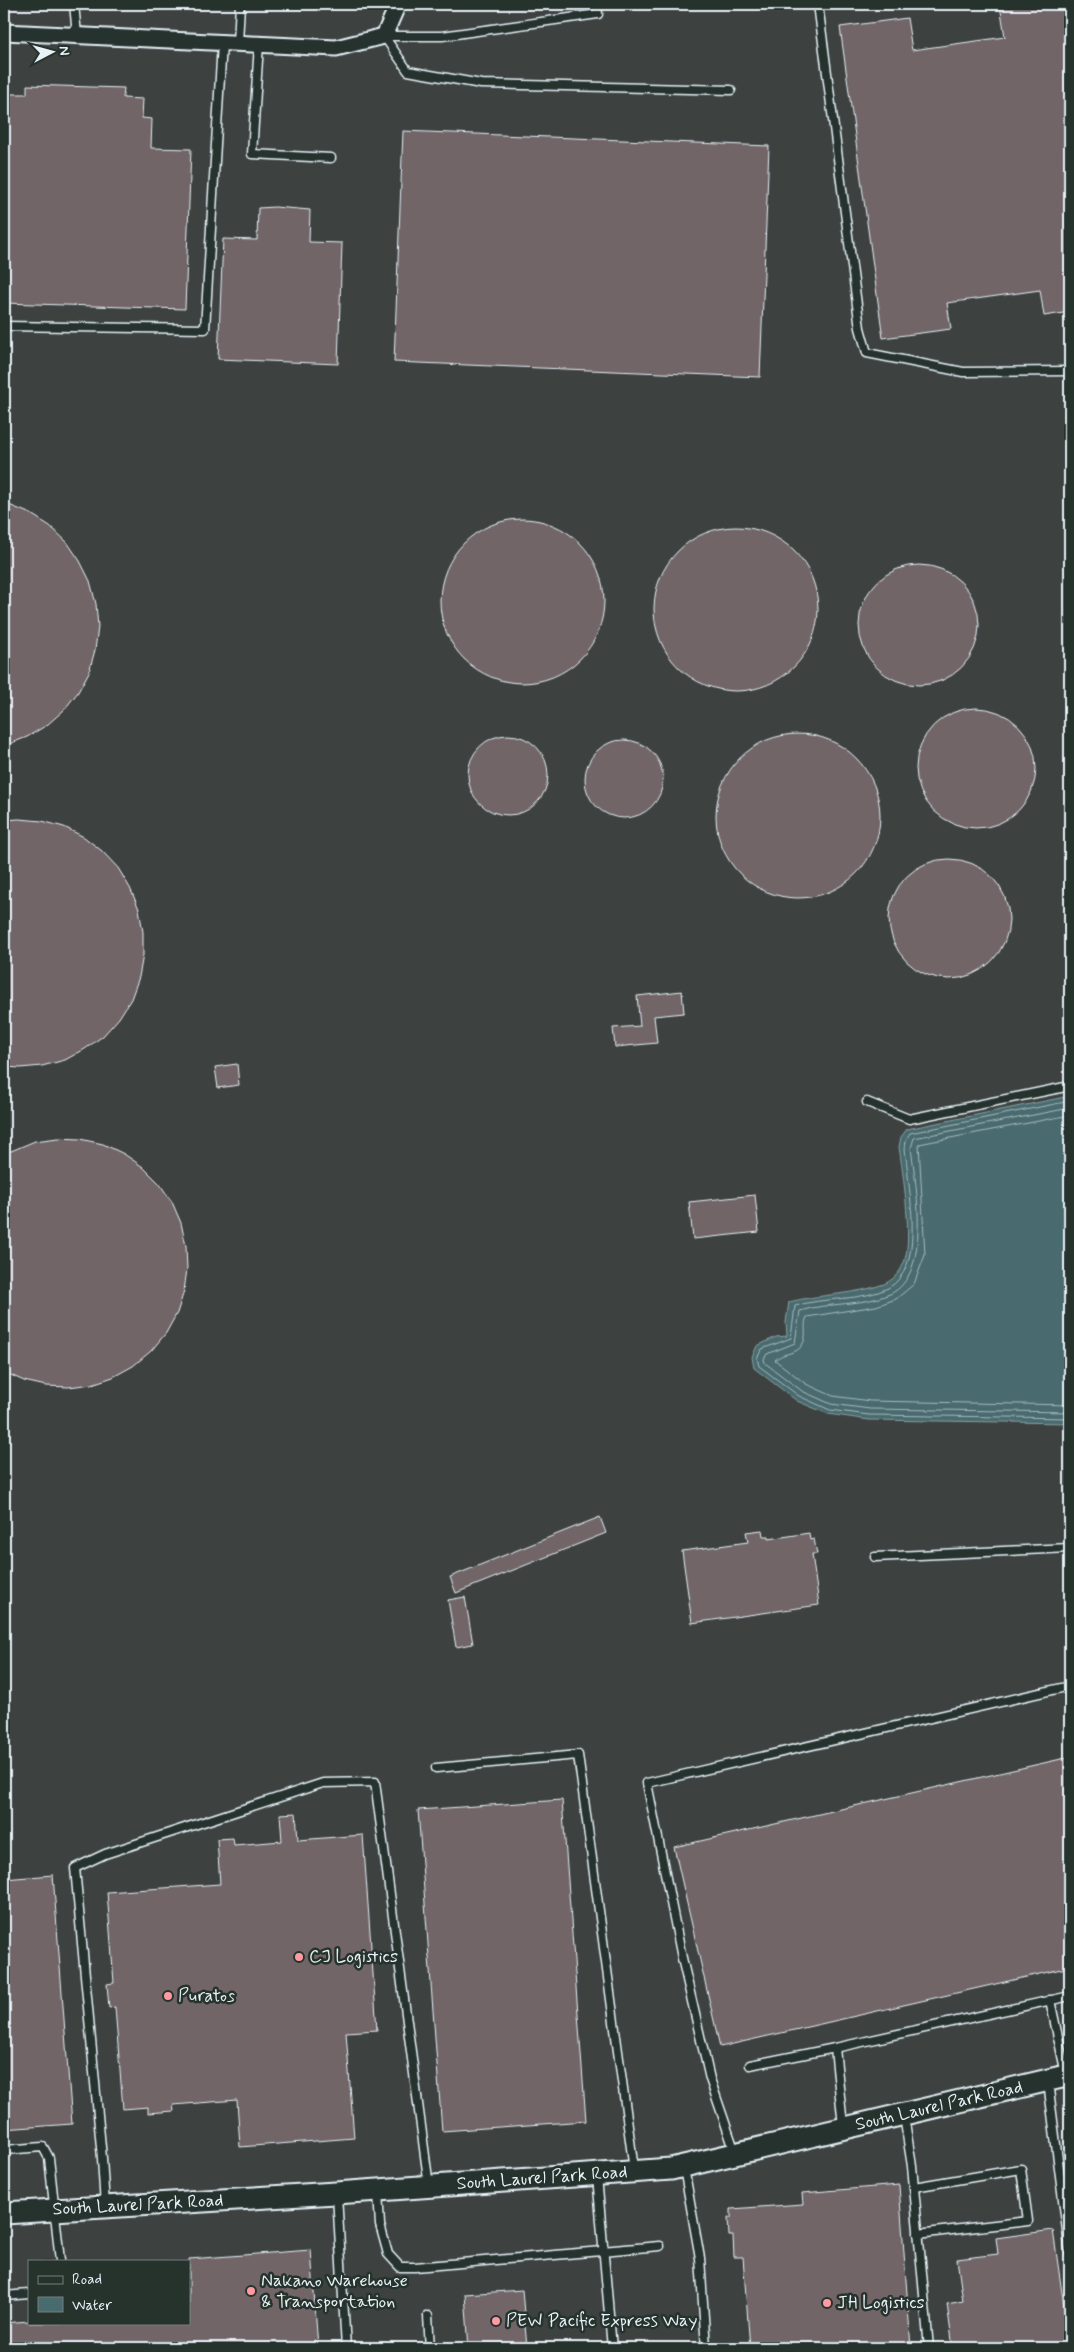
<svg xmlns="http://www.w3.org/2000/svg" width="1074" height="2352" viewBox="0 0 1074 2352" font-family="Mynerve,sans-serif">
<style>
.built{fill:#3c423f;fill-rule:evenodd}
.water{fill:#486b6e;stroke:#88a1a5}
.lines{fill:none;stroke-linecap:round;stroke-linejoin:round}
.shore{stroke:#a8bbc1;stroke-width:1}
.building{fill:#716568;stroke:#e8f1f8}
.lane-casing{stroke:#e8f1f8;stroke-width:11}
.street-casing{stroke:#e8f1f8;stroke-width:19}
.secondary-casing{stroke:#e8f1f8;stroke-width:25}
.lane{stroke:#26332d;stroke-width:8}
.street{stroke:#26332d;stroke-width:15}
.secondary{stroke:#26332d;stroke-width:21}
.poi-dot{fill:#ff9aa2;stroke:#26332d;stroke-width:2}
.labels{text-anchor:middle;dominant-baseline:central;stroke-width:5;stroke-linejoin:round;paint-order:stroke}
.poi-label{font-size:18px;fill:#e8f1f8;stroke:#26332d;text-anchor:start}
.street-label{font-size:18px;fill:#e8f1f8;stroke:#26332d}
</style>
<rect width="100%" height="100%" fill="#26332d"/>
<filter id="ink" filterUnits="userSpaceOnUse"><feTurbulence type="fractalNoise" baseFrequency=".02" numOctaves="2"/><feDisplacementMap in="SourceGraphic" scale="10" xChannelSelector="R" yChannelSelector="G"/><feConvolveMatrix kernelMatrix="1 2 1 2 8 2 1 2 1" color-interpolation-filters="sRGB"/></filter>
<g filter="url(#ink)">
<!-- built -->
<path class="built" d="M 4,4 L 1070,4 L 1070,2348 L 4,2348 ZM 29,2261 L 189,2261 L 189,2323 L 29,2323 Z"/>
<!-- water -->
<path class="water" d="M 1070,1096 L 1070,1423 L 869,1420 L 828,1414 L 797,1401 L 754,1368 L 752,1357 L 757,1346 L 776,1337 L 787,1336 L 786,1322 L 789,1302 C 820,1294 854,1295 884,1284 C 896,1279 904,1267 906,1255 C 911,1230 903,1173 899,1147 L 901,1137 L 907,1129 Z"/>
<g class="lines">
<!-- shore -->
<g class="shore">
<path d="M 1070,1101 L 910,1133 C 902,1144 906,1154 907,1166 C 910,1200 924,1269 888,1288 C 863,1301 823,1297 795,1306 L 791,1338 L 762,1349 L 757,1358 L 759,1366 L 799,1396 L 830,1410 L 869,1415 L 1070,1418"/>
<path d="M 1070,1108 L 914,1138 L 911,1148 C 916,1185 932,1275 890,1294 C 862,1306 829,1302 800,1311 L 795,1343 L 767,1354 L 764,1359 L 765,1363 L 802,1391 L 831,1404 L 870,1409 L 1070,1412"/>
<path d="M 1070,1115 L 919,1144 L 925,1255 L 914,1284 L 896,1299 L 876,1306 L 807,1317 C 803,1324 807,1333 804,1341 C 799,1356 784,1351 775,1360 L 806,1384 L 833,1396 L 870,1401 L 1070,1405"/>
</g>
</g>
<!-- building -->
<g class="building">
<path d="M 1011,4 L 1070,4 L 1070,312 L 1044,316 L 1040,290 L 947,303 L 951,329 L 883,338 L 840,27 L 907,18 L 912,50 L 1005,37 L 1000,5 Z"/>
<path d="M 27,85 L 124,88 L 123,98 L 143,99 L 142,118 L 152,119 L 151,148 L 191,149 L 185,309 L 4,303 L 4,113 L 7,113 L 8,94 L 27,94 Z"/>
<path d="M 403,131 L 769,146 L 760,377 L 394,362 Z"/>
<path d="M 275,207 L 310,210 L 309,242 L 342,243 L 338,364 L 218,359 L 223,239 L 257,240 L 258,208 Z"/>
<path d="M 4,503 L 31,514 L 50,526 L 67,542 L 80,561 L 90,581 L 96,604 L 98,627 L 95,650 L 89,672 L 78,692 L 64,710 L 47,725 L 27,737 L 4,746 Z"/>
<circle cx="522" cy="601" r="82"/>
<circle cx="736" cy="609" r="82"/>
<circle cx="919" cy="625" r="60"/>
<circle cx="976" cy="768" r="60"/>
<circle cx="798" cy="816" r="82"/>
<circle cx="508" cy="775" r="40"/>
<circle cx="624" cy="779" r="39"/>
<path d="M 19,819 L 42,821 L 64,827 L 84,837 L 102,851 L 118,868 L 130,888 L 139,909 L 143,932 L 143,955 L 139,977 L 131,999 L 119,1018 L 103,1036 L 85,1049 L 65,1060 L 42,1066 L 20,1068 L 4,1067 L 4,820 Z"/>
<circle cx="949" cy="919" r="60"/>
<path d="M 682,991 L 684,1013 L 654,1016 L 657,1043 L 615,1047 L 613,1028 L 640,1026 L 637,996 Z"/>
<path d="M 237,1064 L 239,1085 L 218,1088 L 215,1067 Z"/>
<path d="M 58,1138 L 80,1139 L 103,1144 L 124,1154 L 143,1167 L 159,1183 L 172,1202 L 181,1223 L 186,1246 L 187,1269 L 184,1291 L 177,1313 L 166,1333 L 151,1351 L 133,1366 L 113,1377 L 92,1384 L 69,1387 L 46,1386 L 24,1381 L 4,1372 L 4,1154 L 35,1141 Z"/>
<path d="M 755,1195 L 759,1232 L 693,1239 L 689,1202 Z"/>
<path d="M 600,1517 L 606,1533 L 456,1593 L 450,1577 Z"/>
<path d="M 762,1530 L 763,1536 L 769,1536 L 769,1539 L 809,1533 L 810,1540 L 814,1539 L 817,1554 L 812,1554 L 819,1605 L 692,1623 L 682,1551 L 748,1542 L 746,1532 Z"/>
<path d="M 465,1597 L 473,1644 L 456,1647 L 448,1600 Z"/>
<path d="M 1070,1757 L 1070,1967 L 720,2047 L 674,1847 Z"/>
<path d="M 562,1800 L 586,2121 L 442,2131 L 418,1810 Z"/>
<path d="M 296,1813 L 298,1840 L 363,1835 L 377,2030 L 346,2032 L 354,2138 L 240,2147 L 237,2100 L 173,2105 L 174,2111 L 148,2113 L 148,2107 L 123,2109 L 115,2007 L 109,2008 L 107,1984 L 114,1983 L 107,1892 L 220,1884 L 217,1839 L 233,1838 L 234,1845 L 282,1841 L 280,1814 Z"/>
<path d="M 53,1875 L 72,2124 L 4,2129 L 4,1879 Z"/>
<path d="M 899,2185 L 911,2348 L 750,2348 L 743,2257 L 734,2257 L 733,2236 L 729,2236 L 728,2218 L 731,2218 L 731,2209 L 803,2204 L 802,2193 Z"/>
<path d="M 1053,2230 L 1070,2348 L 953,2348 L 947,2304 L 963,2301 L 957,2259 L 998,2254 L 996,2238 Z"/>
<path d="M 311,2250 L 318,2348 L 4,2348 L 4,2323 L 29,2321 L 29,2323 L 189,2323 L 189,2259 Z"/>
<path d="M 522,2290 L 527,2348 L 469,2348 L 465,2294 Z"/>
</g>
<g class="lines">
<defs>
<g id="lane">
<path d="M 74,4 L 77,35"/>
<path d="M 818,4 L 860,328 L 867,353 L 963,372 L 1070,371"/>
<path d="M 384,36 L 408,71 L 481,84 L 731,90"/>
<path d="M 384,36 L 442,36 L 598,14 L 597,4"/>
<path d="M 238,43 L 240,4"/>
<path d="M 259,44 L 252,154 L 331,158"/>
<path d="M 4,326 L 205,329 L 222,43"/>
<path d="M 867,1102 L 909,1119 L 1070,1086"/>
<path d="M 875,1557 L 1070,1548"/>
<path d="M 436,1768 L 578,1755 L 634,2170"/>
<path d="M 1050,2000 L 1066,2074"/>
<path d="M 835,2048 L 1070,1996"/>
<path d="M 750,2065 L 835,2048 L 843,2126"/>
<path d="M 1048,2082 L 1070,2254"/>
<path d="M 904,2116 L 912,2166 L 929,2348"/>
<path d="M 4,2150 L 43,2147 L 49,2158 L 60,2261"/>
<path d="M 735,2152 L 710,2079 L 682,1958 L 647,1783 L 1070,1686"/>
<path d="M 684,2168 L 700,2258 L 706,2348"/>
<path d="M 597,2176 L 612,2348"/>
<path d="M 914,2187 L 1021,2169 L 1028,2221 L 918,2234"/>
<path d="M 378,2192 L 380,2225 L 388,2254 L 400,2267 L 415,2267 L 660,2246"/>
<path d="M 337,2195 L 346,2348"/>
<path d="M 105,2206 L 102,2158 L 75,1868 L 105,1854 L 323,1783 L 375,1782 L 429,2186"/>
<path d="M 4,2296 L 29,2294"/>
<path d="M 428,2316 L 430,2348"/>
</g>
<path id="street" d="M 4,32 L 336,48 L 384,36 L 398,4"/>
<path id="secondary" d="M 4,2213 L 336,2193 L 671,2169 L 1070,2075"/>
</defs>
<!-- lane casing -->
<use href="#lane" class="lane-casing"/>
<!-- street casing -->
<use href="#street" class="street-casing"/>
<!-- secondary casing -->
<use href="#secondary" class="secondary-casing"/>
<!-- lane -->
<use href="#lane" class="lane"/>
<!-- street -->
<use href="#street" class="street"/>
<!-- secondary -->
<use href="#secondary" class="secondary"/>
</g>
</g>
<!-- markers -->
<g class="poi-dot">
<circle cx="299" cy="1957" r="5"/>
<circle cx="168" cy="1996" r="5"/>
<circle cx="251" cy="2291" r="5"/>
<circle cx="827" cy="2303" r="5"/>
<circle cx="496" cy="2321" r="5"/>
</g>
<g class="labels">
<!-- poi labels -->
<g class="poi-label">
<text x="309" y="1957">CJ Logistics</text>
<text x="178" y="1996">Puratos</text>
<text x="261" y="2281">Nakano Warehouse<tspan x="261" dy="21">&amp; Transportation</tspan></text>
<text x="837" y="2303">JH Logistics</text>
<text x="506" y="2321">PEW Pacific Express Way</text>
</g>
<!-- street labels -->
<g class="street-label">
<text transform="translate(939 2106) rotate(-13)">South Laurel Park Road</text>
<text transform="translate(542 2178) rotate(-4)">South Laurel Park Road</text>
<text transform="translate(138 2205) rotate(-3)">South Laurel Park Road</text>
</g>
</g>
<!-- margin -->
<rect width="1074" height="2352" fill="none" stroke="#26332d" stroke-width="20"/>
<rect x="10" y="10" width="1054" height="2332" fill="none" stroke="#e8f1f8" stroke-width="2" filter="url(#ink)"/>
<!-- legend -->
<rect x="28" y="2260" width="162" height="65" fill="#26332d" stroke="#747f7e"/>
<rect x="38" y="2276" width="25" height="8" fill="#26332d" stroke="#747f7e"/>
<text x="72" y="2284" font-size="15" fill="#e8f1f8">Road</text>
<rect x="38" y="2297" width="25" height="15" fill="#486b6e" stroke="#747f7e"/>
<text x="72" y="2310" font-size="15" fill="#e8f1f8">Water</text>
<!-- north arrow -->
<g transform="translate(52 52) rotate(84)" stroke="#26332d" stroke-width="4" paint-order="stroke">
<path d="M0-4L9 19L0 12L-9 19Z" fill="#e8f1f8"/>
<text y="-8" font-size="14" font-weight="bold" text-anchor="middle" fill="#e8f1f8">N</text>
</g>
</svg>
